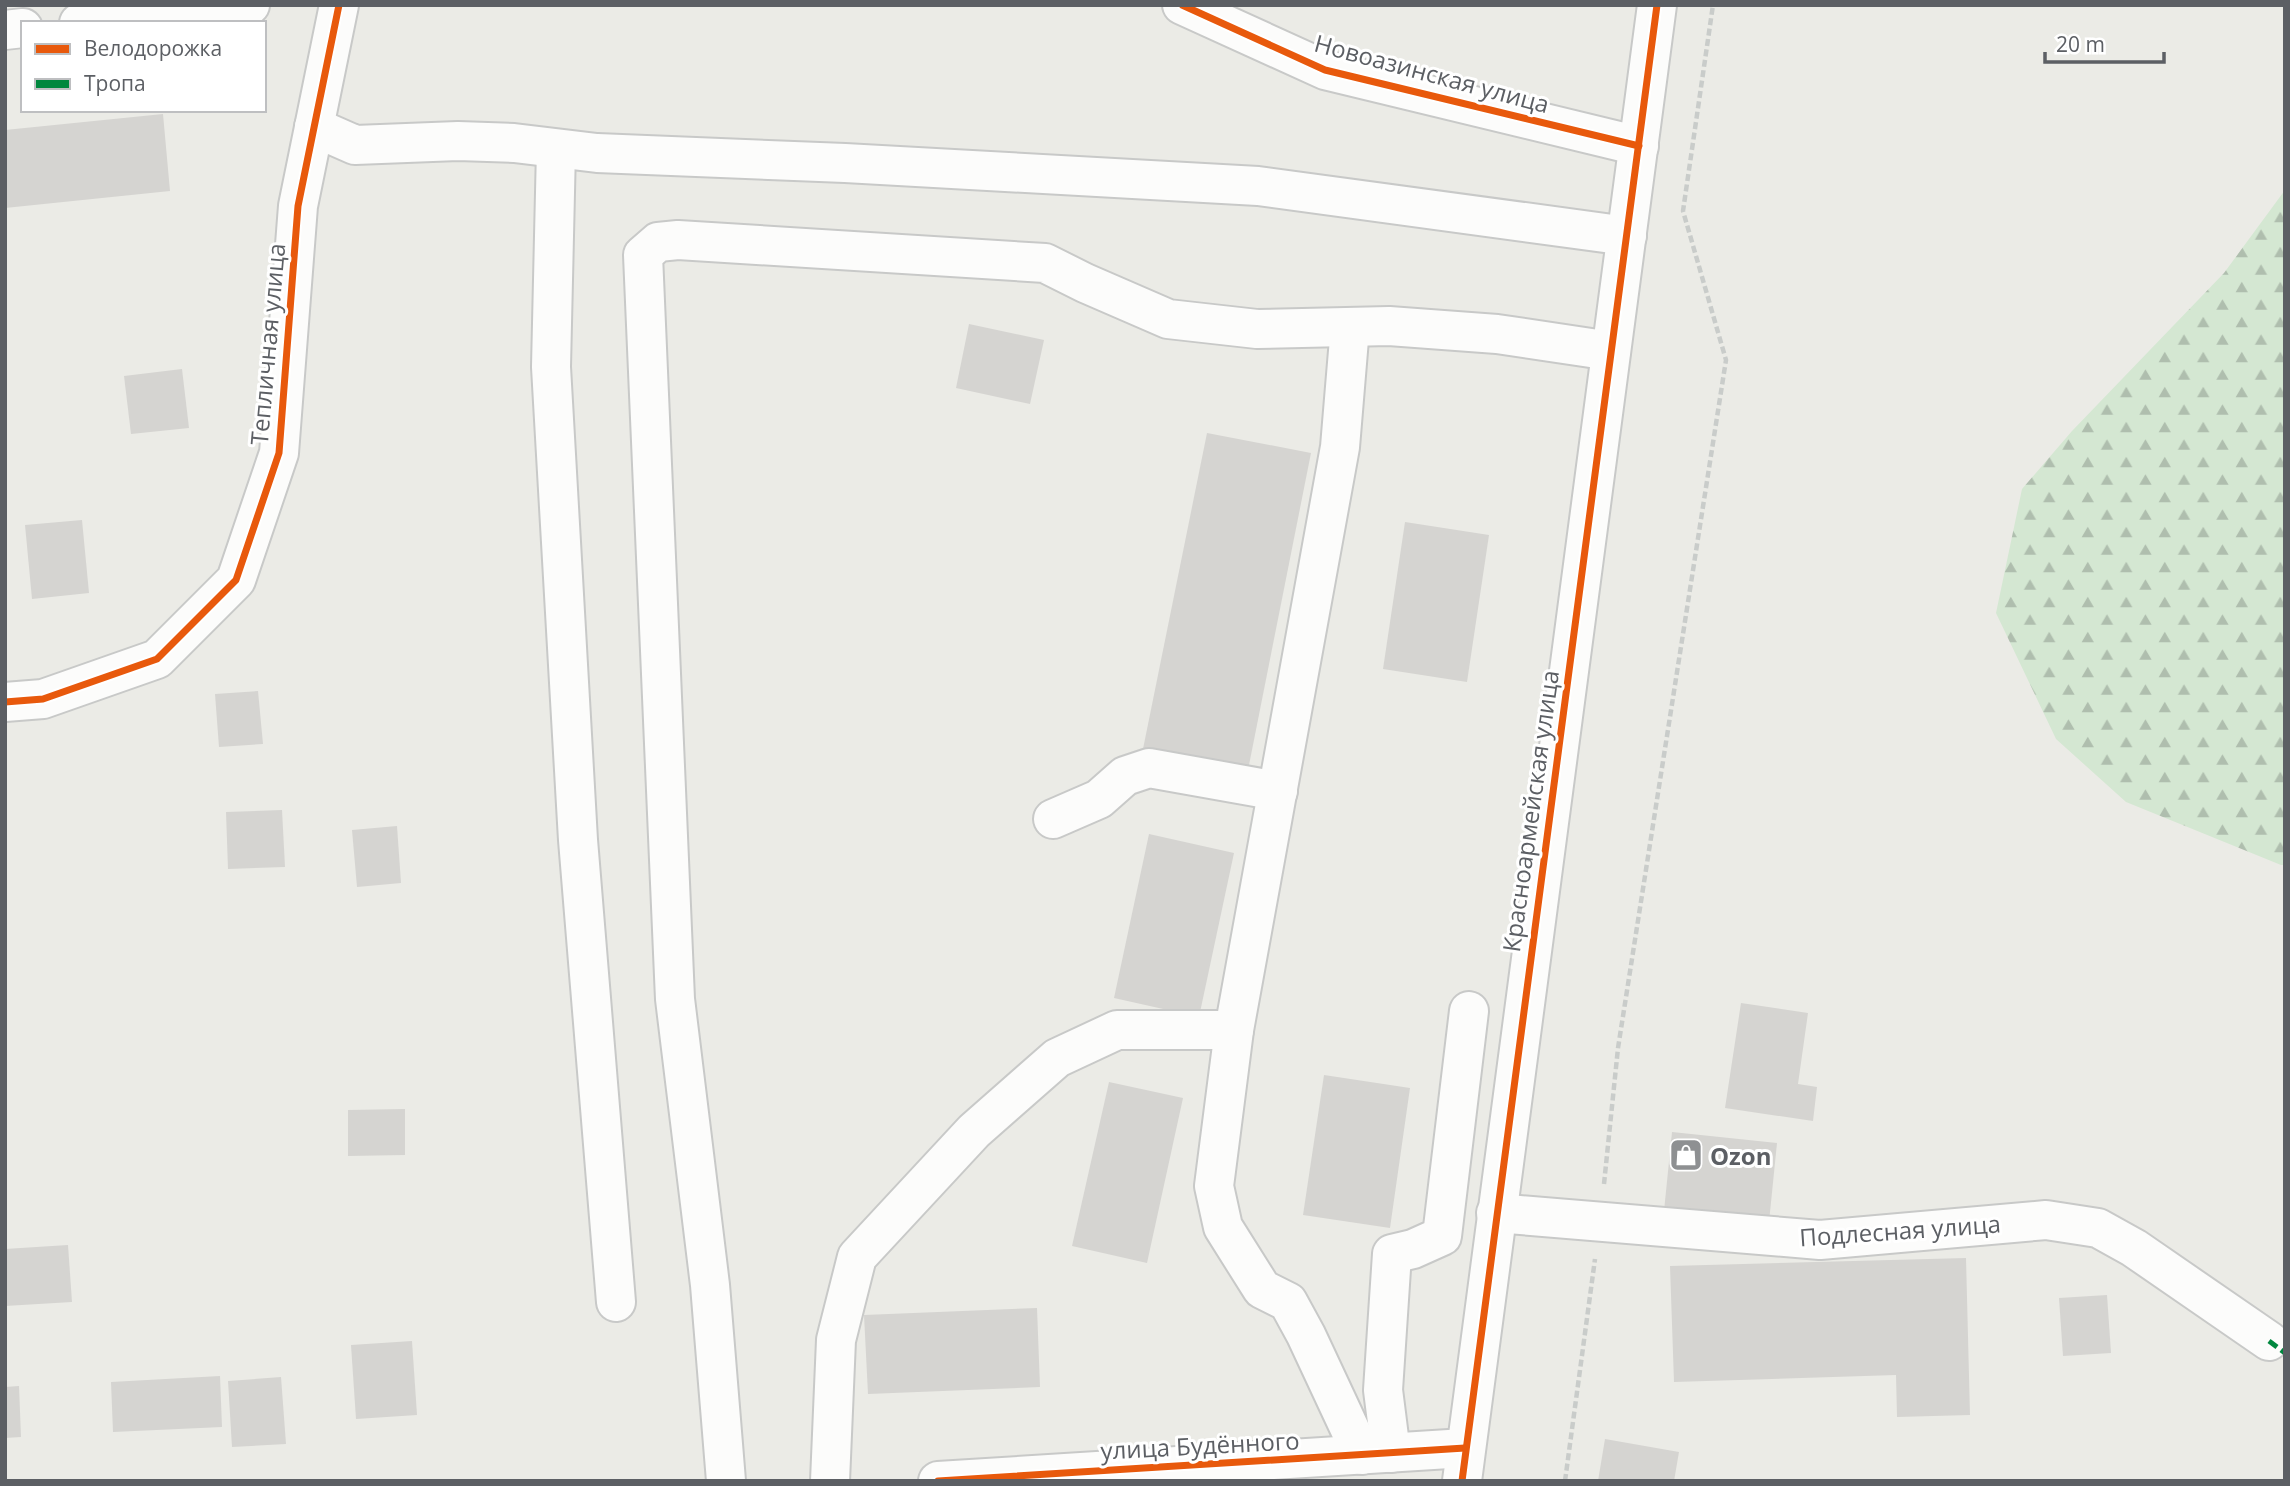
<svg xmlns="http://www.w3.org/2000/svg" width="2290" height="1486" viewBox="0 0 2290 1486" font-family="'Open Sans',sans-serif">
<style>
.forest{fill:url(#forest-firs)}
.building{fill:#d5d4d1}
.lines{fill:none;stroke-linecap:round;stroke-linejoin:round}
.minor-casing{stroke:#c8c9c8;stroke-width:42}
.path{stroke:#c9ccca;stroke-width:4.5;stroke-dasharray:7 3.5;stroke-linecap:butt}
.minor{stroke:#fcfcfb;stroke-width:38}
.quiet{stroke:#00873e;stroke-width:5;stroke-dasharray:10 5;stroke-linecap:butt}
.cycleway-casing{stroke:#fff;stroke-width:11}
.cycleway{stroke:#e8590c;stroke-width:7}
.labels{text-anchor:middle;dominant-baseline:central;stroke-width:6;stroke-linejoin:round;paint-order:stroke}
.street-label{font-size:24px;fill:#5c5f64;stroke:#fff}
.poi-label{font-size:24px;font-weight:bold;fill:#5c5f64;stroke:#fff;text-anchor:start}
</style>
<defs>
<pattern id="forest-firs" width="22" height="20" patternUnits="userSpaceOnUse" patternTransform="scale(1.75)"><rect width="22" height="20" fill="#d4e7d2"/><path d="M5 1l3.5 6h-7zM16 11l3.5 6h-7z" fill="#afbeae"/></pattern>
</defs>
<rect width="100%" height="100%" fill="#ebebe6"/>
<!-- forest -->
<path class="forest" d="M 2285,190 L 2285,865 L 2281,865 L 2126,802 L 2056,739 L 1996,613 L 2022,489 L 2072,431 L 2224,273 Z"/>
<!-- building -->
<g class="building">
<path d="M 163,114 L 170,191 L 5,208 L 5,130 Z"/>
<path d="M 969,324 L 1044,340 L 1030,404 L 956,388 Z"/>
<path d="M 182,369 L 189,428 L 131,434 L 124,376 Z"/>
<path d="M 1207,433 L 1311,453 L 1248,770 L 1143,749 Z"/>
<path d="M 82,520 L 89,593 L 32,599 L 25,525 Z"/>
<path d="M 1405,522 L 1489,535 L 1467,682 L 1383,669 Z"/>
<path d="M 258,691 L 263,744 L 219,747 L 215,694 Z"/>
<path d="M 282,810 L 285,867 L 228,869 L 226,812 Z"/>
<path d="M 397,826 L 401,883 L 357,887 L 352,830 Z"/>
<path d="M 1149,834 L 1234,853 L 1199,1017 L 1114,998 Z"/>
<path d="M 1741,1003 L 1808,1013 L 1798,1084 L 1817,1087 L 1813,1121 L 1725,1108 Z"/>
<path d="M 1324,1075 L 1410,1088 L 1390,1228 L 1303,1215 Z"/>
<path d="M 1109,1082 L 1183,1098 L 1147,1263 L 1072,1246 Z"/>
<path d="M 405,1109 L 405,1155 L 348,1156 L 348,1110 Z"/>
<path d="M 1672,1132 L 1777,1143 L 1769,1222 L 1664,1211 Z"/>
<path d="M 68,1245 L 72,1302 L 5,1306 L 5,1249 Z"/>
<path d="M 1966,1258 L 1970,1415 L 1897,1417 L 1896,1375 L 1674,1382 L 1670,1266 Z"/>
<path d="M 2107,1295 L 2111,1353 L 2063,1356 L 2059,1298 Z"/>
<path d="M 1037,1308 L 1040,1387 L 868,1394 L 864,1315 Z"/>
<path d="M 412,1341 L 417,1415 L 356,1419 L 351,1345 Z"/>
<path d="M 220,1376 L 222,1427 L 113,1432 L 111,1382 Z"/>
<path d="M 281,1377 L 286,1444 L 232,1447 L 228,1381 Z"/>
<path d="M 19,1386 L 21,1437 L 5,1438 L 5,1387 Z"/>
<path d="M 1605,1439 L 1679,1452 L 1674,1481 L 1598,1481 Z"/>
</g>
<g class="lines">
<defs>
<g id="minor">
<path d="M 1182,5 L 1325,70 L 1639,146"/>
<path d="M 79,23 L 250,5"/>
<path d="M 5,30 L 23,28"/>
<path d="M 314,127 L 355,145 L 458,141 L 514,143 L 597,153 L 845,163 L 1258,186 L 1627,236"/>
<path d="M 556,149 L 551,367 L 578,840 L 616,1302"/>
<path d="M 1350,327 L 1340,447 L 1234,1030 L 1214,1186 L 1223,1227 L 1262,1289 L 1288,1302 L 1306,1335 L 1362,1455"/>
<path d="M 5,702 L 43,699 L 157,659 L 236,580 L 279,453 L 298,206 L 339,5"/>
<path d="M 1053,819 L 1099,799 L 1125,776 L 1149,768 L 1278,791"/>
<path d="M 1496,1213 L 1820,1240 L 2046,1220 L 2098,1228 L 2134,1248 L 2269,1341"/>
<path d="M 1391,1453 L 1383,1390 L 1392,1254 L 1413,1249 L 1442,1236 L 1469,1011"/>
<path d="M 726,1481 L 710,1285 L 675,999 L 643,255 L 658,242 L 678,240 L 1045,263 L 1085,283 L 1168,319 L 1257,329 L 1389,326 L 1497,334 L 1611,351"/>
<path d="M 830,1481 L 836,1340 L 857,1257 L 974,1131 L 1057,1058 L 1117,1030 L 1234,1030"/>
<path d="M 938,1481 L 1465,1448"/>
<path d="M 1462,1481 L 1657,5"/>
</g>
</defs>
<!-- minor casing -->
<use href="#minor" class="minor-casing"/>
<!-- path -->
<g class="path">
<path d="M 1604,1184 L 1618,1048 L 1726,360 L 1683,211 L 1713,5"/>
<path d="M 1565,1481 L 1595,1259"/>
</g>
<!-- minor -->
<use href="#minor" class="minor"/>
<!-- quiet -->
<path class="quiet" d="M 2269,1341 L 2285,1353"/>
<defs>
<g id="cycleway">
<path d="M 1182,5 L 1325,70 L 1639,146"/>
<path d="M 5,702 L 43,699 L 157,659 L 236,580 L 279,453 L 298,206 L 339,5"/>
<path d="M 938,1481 L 1465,1448"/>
<path d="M 1462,1481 L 1657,5"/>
</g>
</defs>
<!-- cycleway casing -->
<use href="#cycleway" class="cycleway-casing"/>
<!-- cycleway -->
<use href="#cycleway" class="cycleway"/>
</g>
<!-- icons -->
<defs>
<symbol id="shop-square" viewBox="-11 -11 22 22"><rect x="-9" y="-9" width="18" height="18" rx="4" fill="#8e9092" stroke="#fff"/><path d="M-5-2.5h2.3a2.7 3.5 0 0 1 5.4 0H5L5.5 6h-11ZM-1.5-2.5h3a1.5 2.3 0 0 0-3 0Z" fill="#fff"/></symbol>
</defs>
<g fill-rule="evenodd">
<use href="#shop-square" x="1667" y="1136" width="38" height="38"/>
</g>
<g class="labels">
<!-- street labels -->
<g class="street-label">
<text transform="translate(1432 73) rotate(15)">Новоазинская улица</text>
<text transform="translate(267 344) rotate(-85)">Тепличная улица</text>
<text transform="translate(1530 811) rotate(-82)">Красноармейская улица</text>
<text transform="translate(1900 1230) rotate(-4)">Подлесная улица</text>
<text transform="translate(1200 1445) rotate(-3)">улица Будённого</text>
</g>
<!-- poi labels -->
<g class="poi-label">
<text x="1710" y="1155">Ozon</text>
</g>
</g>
<!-- border -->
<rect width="2290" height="1486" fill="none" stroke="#5c5f64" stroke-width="14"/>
<!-- legend -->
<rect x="21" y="21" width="245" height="91" fill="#ffffff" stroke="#bebfc1" stroke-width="2"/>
<rect x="35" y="44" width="35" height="10" fill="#e8590c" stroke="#bebfc1" stroke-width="2"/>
<text x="84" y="56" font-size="21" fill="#5c5f64">Велодорожка</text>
<rect x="35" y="79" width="35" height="10" fill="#00873e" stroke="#bebfc1" stroke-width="2"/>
<text x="84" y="91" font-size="21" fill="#5c5f64">Тропа</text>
<!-- scale -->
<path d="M2045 52v10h119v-10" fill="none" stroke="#5c5f64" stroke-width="3.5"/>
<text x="2056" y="52" font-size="21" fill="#5c5f64" stroke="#ffffff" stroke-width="5" paint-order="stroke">20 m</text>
</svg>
